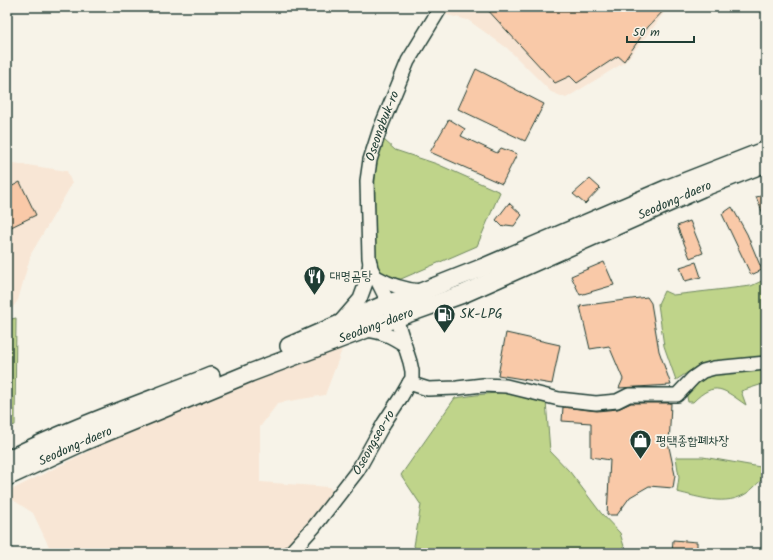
<svg xmlns="http://www.w3.org/2000/svg" width="773" height="560" viewBox="0 0 773 560" font-family="Kalam,'Poor Story',sans-serif">
<style>
.built{fill:#f8e6d5}
.green{fill:#bfd48a;stroke:#6f885f}
.building{fill:#f9c9a8;stroke:#1f3d34}
.lines{fill:none;stroke-linecap:round;stroke-linejoin:round}
.minor-casing{stroke:#1f3d34;stroke-width:16}
.major-casing{stroke:#1f3d34;stroke-width:20}
.minor{stroke:#f7f3e8;stroke-width:13}
.major{stroke:#f7f3e8;stroke-width:17}
.labels{text-anchor:middle;dominant-baseline:central;stroke-width:4;stroke-linejoin:round;paint-order:stroke}
.street-label{font-size:13px;fill:#1f3d34;stroke:#f7f3e8}
.poi-label{font-size:13px;fill:#1f3d34;stroke:#f7f3e8;text-anchor:start}
</style>
<rect width="100%" height="100%" fill="#f7f3e8"/>
<filter id="ink" filterUnits="userSpaceOnUse"><feTurbulence type="fractalNoise" baseFrequency=".025" numOctaves="2"/><feDisplacementMap in="SourceGraphic" scale="8" xChannelSelector="R" yChannelSelector="G"/><feConvolveMatrix kernelMatrix="1 2 1 2 8 2 1 2 1" color-interpolation-filters="sRGB"/></filter>
<g filter="url(#ink)">
<!-- built -->
<g class="built">
<path d="M 448,7 L 668,7 L 656,24 L 625,62 L 566,98 L 551,92 L 507,48 L 468,20 L 443,14 Z"/>
<path d="M 7,162 L 67,171 L 72,184 L 31,254 L 18,300 L 11,310 L 7,311 Z"/>
<path d="M 343,347 L 325,395 L 278,403 L 260,427 L 260,482 L 329,487 L 335,494 L 311,519 L 282,553 L 52,553 L 33,513 L 7,496 L 7,492 L 133,429 Z"/>
</g>
<!-- green -->
<g class="green">
<path d="M 384,140 L 395,150 L 437,164 L 500,192 L 477,246 L 401,279 L 388,278 L 380,272 L 374,260 L 375,165 Z"/>
<path d="M 766,279 L 766,356 L 699,365 L 676,380 L 664,346 L 658,304 L 664,291 L 673,295 L 751,286 Z"/>
<path d="M 16,318 L 15,425 L 7,428 L 7,320 Z"/>
<path d="M 766,365 L 766,383 L 741,391 L 746,405 C 723,389 715,380 693,402 L 688,402 L 686,392 L 702,376 Z"/>
<path d="M 506,392 L 546,401 L 550,451 L 570,472 L 601,513 L 620,533 L 626,553 L 419,553 L 414,546 L 421,505 L 401,475 L 455,398 L 476,395 Z"/>
<path d="M 676,457 L 703,457 L 766,468 L 766,475 C 760,481 754,488 747,493 C 726,507 699,497 677,492 L 679,477 Z"/>
</g>
<!-- building -->
<g class="building">
<path d="M 485,7 L 667,7 L 648,27 L 624,61 L 618,56 L 577,83 L 570,76 L 555,83 Z"/>
<path d="M 476,69 L 544,104 L 525,141 L 458,109 Z"/>
<path d="M 449,119 L 465,129 L 461,136 L 497,153 L 501,148 L 517,154 L 502,184 L 430,152 Z"/>
<path d="M 590,179 L 600,188 L 585,204 L 573,194 Z"/>
<path d="M 20,182 L 36,215 L 7,229 L 7,189 Z"/>
<path d="M 766,195 L 766,221 L 756,197 Z"/>
<path d="M 509,203 L 522,215 L 514,226 L 506,225 L 503,227 L 496,220 Z"/>
<path d="M 732,207 L 747,234 L 762,270 L 751,275 L 722,214 Z"/>
<path d="M 690,221 L 703,253 L 690,258 L 677,226 Z"/>
<path d="M 604,262 L 614,285 L 580,295 L 571,276 Z"/>
<path d="M 696,262 L 701,277 L 685,281 L 680,267 Z"/>
<path d="M 647,297 L 651,303 L 659,351 L 671,385 L 619,388 L 623,379 L 609,346 L 590,349 L 580,306 Z"/>
<path d="M 506,333 L 560,345 L 552,384 L 498,375 Z"/>
<path d="M 631,403 L 671,403 L 669,447 L 675,475 L 673,488 L 649,486 L 630,497 L 617,515 L 607,515 L 610,460 L 591,457 L 591,423 L 562,421 L 563,407 L 597,411 L 618,409 Z"/>
<path d="M 673,540 L 697,542 L 697,553 L 672,553 Z"/>
</g>
<g class="lines">
<defs>
<g id="minor">
<path d="M 376,277 C 390,285 404,290 421,291"/>
<path d="M 340,322 L 360,299 L 367,280 L 370,263"/>
<path d="M 366,330 C 383,332 391,336 405,345"/>
<path d="M 409,383 L 428,389 L 457,388 L 483,385 L 506,386 L 559,399 L 596,403 L 617,401 L 629,395 L 677,395 L 693,378 L 703,371 L 714,368 L 766,363"/>
<path id="s1" d="M 290,553 L 314,527 L 358,470 L 384,423 L 401,397 L 412,378 L 412,371 L 410,362 L 396,318 L 371,268 L 369,258 L 367,181 L 370,160 L 380,129 L 408,61 L 441,7"/>
</g>
<g id="major">
<path d="M 289,346 L 388,303 L 403,299 L 484,267 L 666,189 L 766,150"/>
<path d="M 7,460 C 72,427 143,403 211,376"/>
<path id="s2" d="M 7,477 L 83,442 L 250,373 L 396,318 L 463,294 L 702,188 L 766,163"/>
</g>
</defs>
<!-- minor casing -->
<use href="#minor" class="minor-casing"/>
<!-- major casing -->
<use href="#major" class="major-casing"/>
<!-- minor -->
<use href="#minor" class="minor"/>
<!-- major -->
<use href="#major" class="major"/>
</g>
</g>
<!-- icons -->
<defs>
<symbol id="restaurant-pin" viewBox="-11 -11 22 30"><path d="M0 17L-7.5 6A9.5 9.5 0 1 1 7.5 6Z" fill="#1f3d34" stroke="#f7f3e8"/><path d="M-5-6h1v4h1v-4h1v4h1v-4h1v5L-1.5 .5V6h-2V.5L-5-1ZM5-6V6H3V1.5H1.5Q1.5-4 5-6Z" fill="#fff"/></symbol>
<symbol id="fuel-pin" viewBox="-11 -11 22 30"><path d="M0 17L-7.5 6A9.5 9.5 0 1 1 7.5 6Z" fill="#1f3d34" stroke="#f7f3e8"/><path d="M-5.5-6h7V0h2V4h1.3V-2.5L3-4.5l.8-.8L6-3V5H2.5V1h-1V6h-7ZM-4.2-4.7v3.2H.2V-4.7Z" fill="#fff"/></symbol>
<symbol id="shop-pin" viewBox="-11 -11 22 30"><path d="M0 17L-7.5 6A9.5 9.5 0 1 1 7.5 6Z" fill="#1f3d34" stroke="#f7f3e8"/><path d="M-5-2.5h2.3a2.7 3.5 0 0 1 5.4 0H5L5.5 6h-11ZM-1.5-2.5h3a1.5 2.3 0 0 0-3 0Z" fill="#fff"/></symbol>
</defs>
<g fill-rule="evenodd">
<use href="#restaurant-pin" x="302" y="264" width="25" height="34"/>
<use href="#fuel-pin" x="432" y="302" width="25" height="34"/>
<use href="#shop-pin" x="628" y="428" width="25" height="34"/>
</g>
<g class="labels">
<!-- street labels -->
<g class="street-label">
<text stroke="none"><textPath href="#s1" startOffset="477">Oseongbuk-ro</textPath></text>
<text stroke="none"><textPath href="#s2" startOffset="723">Seodong-daero</textPath></text>
<text stroke="none"><textPath href="#s2" startOffset="399">Seodong-daero</textPath></text>
<text stroke="none"><textPath href="#s1" startOffset="139">Oseongseo-ro</textPath></text>
<text stroke="none"><textPath href="#s2" startOffset="75">Seodong-daero</textPath></text>
</g>
<!-- poi labels -->
<g class="poi-label">
<text x="330" y="276">대명곰탕</text>
<text x="460" y="314">SK-LPG</text>
<text x="656" y="441">평택종합폐차장</text>
</g>
</g>
<!-- margin -->
<rect width="773" height="560" fill="none" stroke="#f7f3e8" stroke-width="24"/>
<rect x="12" y="12" width="749" height="536" fill="none" stroke="#1f3d34" stroke-width="1.5" filter="url(#ink)"/>
<!-- scale -->
<path d="M627 36v6h67v-6" fill="none" stroke="#1f3d34" stroke-width="2"/>
<text x="633" y="36" font-size="12" fill="#1f3d34" stroke="#f7f3e8" stroke-width="3" paint-order="stroke">50 m</text>
</svg>
